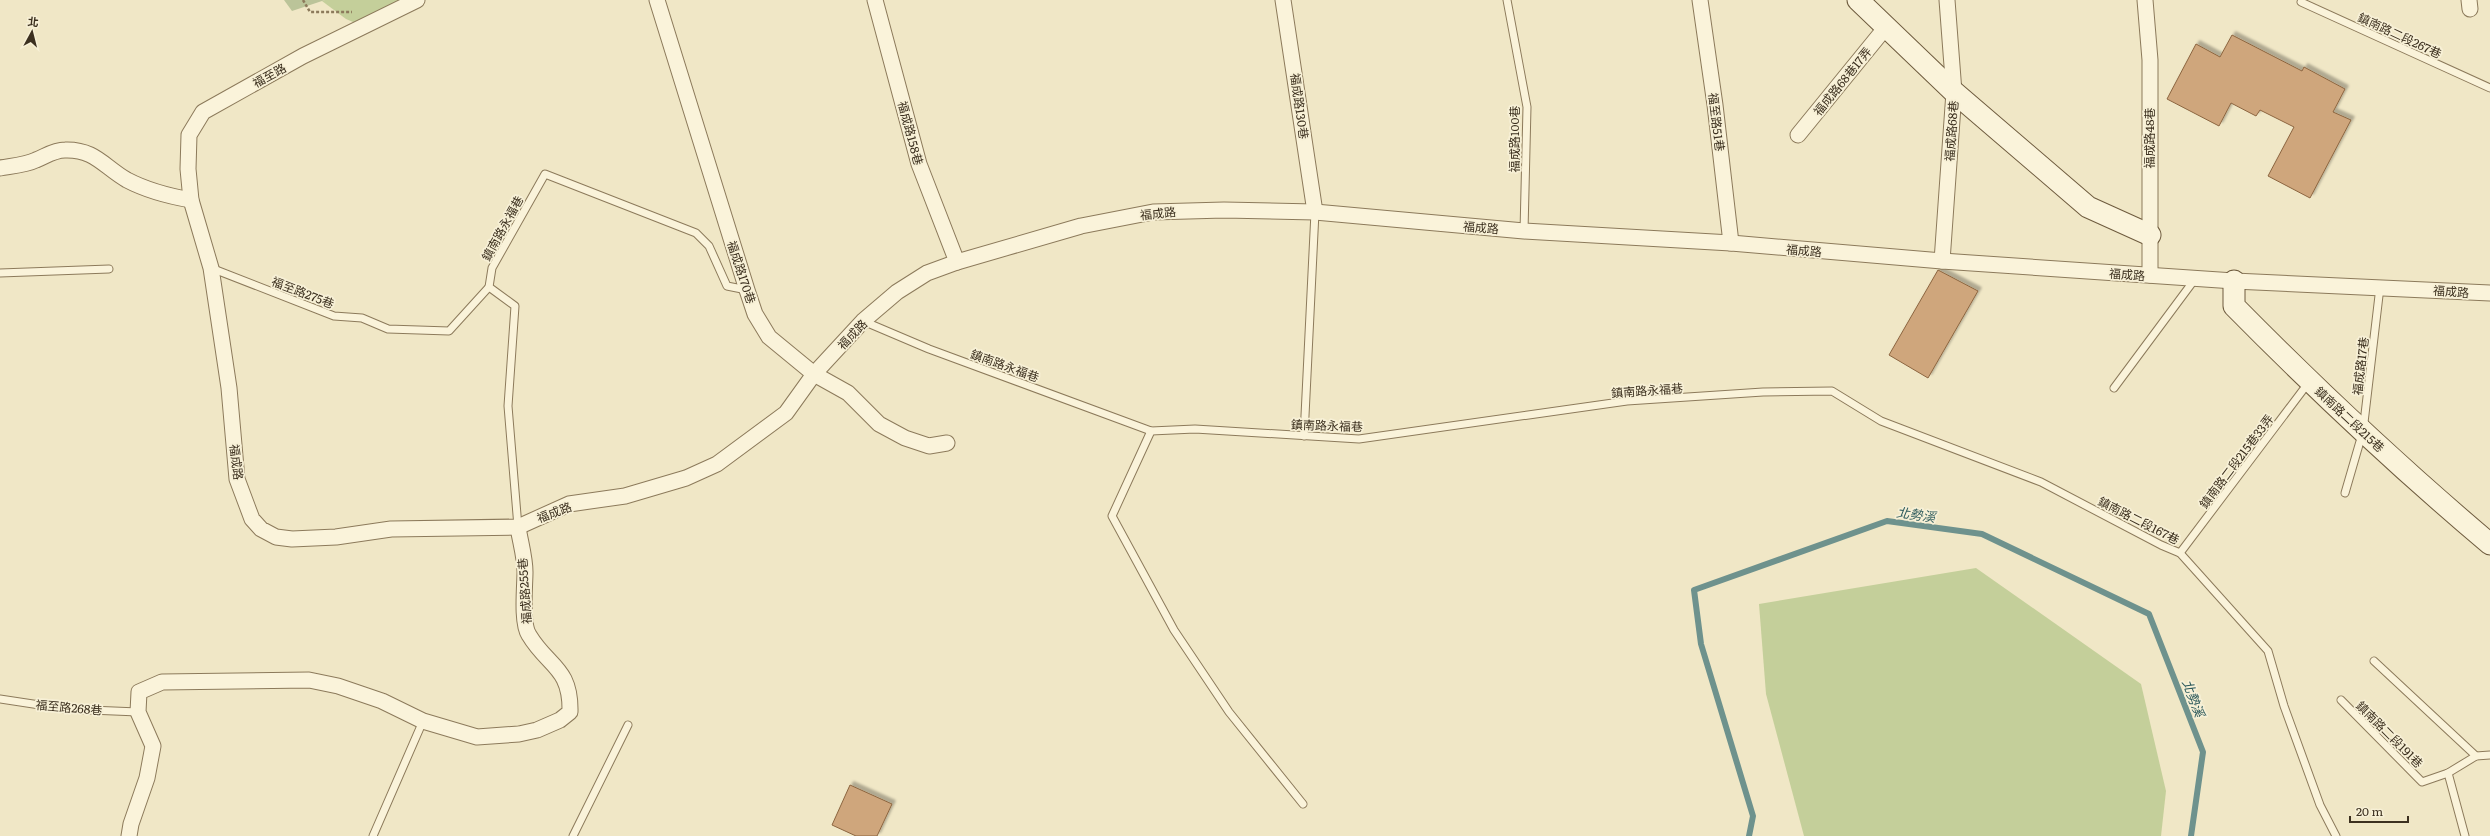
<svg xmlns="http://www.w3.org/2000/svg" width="2490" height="836" viewBox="0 0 2490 836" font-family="Literata,'Noto Sans TC',serif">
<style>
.green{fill:#c4cf9a}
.cemetery{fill:#bbc499}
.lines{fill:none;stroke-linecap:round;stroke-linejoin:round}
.stream{stroke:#6e928d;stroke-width:6}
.building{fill:#cfa67b;stroke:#8c6540;filter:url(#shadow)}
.lane-casing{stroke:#8c7a5b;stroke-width:9}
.street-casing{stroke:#8c7a5b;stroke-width:17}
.secondary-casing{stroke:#6e5b3e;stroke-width:23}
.path{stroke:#8c7a5b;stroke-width:2.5;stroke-dasharray:3 2;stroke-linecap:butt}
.lane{stroke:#faf3da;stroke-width:7}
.street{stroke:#faf3da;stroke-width:15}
.secondary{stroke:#faf3da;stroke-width:21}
.labels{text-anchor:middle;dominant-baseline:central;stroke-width:3.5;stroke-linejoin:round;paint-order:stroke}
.street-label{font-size:12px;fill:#3c301f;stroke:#f7f0d6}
.water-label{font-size:13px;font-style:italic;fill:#2e5b5c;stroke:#f7f0d6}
</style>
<defs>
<filter id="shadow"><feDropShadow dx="3.5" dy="-3.5" stdDeviation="1" flood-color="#0004"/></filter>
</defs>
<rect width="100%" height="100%" fill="#f0e7c6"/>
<!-- green -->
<g class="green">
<path d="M 325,0 L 414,0 L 367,28 L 346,19 L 322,1 Z"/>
<path d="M 1976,568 L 2141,684 L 2166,791 L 2161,836 L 1804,836 L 1766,694 L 1759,604 Z"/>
</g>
<!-- cemetery -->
<path class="cemetery" d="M 284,0 L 325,0 L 292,11 Z"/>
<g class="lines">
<!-- stream -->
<path class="stream" d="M 1749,836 L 1753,816 L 1701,644 L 1694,590 L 1887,521 L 1982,534 L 2149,614 L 2203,752 L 2191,836"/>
</g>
<!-- building -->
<g class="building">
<path d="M 2232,35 L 2302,71 L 2304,67 L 2345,89 L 2333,112 L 2351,120 L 2310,198 L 2268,176 L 2294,127 L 2260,110 L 2256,116 L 2231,103 L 2219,126 L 2167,99 L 2196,44 L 2220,57 Z"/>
<path d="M 1938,270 L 1978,291 L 1928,378 L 1889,355 Z"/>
<path d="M 850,785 L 892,804 L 877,836 L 856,836 L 832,825 Z"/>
</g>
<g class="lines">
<defs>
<g id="lane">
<path d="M 1507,0 L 1527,107 L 1524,231"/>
<path d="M 2301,2 L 2490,88"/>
<path d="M 211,268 L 334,316 L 362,318 L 388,329 L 449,331 L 489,287"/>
<path d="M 0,273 L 109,269"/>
<path d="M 863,321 L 929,349 L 1151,431 L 1195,429 L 1359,439 L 1627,401 L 1763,392 L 1832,391 L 1881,421 L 2041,482 L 2161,545 L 2180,553 L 2268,651 L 2284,706 L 2320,805 L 2336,836"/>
<path d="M 2114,388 L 2195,279"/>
<path d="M 1151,431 L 1112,516 L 1174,630 L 1229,712 L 1303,804"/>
<path d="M 1304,436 L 1315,212"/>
<path d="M 2345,493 L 2363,431 L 2380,287"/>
<path d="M 518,527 L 508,406 L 515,306 L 489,287 L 492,268 L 545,174 L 696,233 L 709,246 L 727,286 L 747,290"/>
<path d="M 2180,553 L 2309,382"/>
<path d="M 2374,661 L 2476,756"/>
<path d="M 0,699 L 66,709 L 138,712"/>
<path d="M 2341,700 L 2422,782 L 2448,773 L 2476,756 L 2490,755"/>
<path d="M 2448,773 L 2465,836"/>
<path d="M 373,836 L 423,721"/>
<path d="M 573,836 L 628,725"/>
</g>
<g id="street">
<path d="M 417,0 L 303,56 L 203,112 L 189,135 L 188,169 L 191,200 L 211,268 L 229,388 L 237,479 L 252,519 L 261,529 L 276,537 L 292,539 L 336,537 L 391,529 L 518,527 L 569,504 L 625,496 L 686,478 L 717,464 L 786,413 L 814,374 L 863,321 L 897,292 L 927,273 L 957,262 L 1081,226 L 1153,212 L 1224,210 L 1315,212 L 1524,231 L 1731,243 L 1942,261 L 2234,281 L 2490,293"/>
<path d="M 657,0 L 747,290 L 755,314 L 769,337 L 814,374 L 848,393 L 879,424 L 905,438 L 929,446 L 947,443"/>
<path d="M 875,0 L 919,164 L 957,262"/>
<path d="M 1283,0 L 1315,212"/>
<path d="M 1700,0 L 1715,105 L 1731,243"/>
<path d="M 2145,0 L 2150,60 L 2150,275"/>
<path d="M 2469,0 L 2470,9"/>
<path d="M 1798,135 L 1886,27"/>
<path d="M 0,168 C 11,166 26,165 36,160 C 46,156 54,150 65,150 C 95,149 104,167 127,180 C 148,191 168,196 191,200"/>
<path d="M 1942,261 L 1954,92 L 1947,0"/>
<path d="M 129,836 L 131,824 L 147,778 L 153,746 L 138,712 L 139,692 L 162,682 L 309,680 L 338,686 L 382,701 L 423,721 L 477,737 L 519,734 L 537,730 L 560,720 L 570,712 C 571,667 548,667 529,635 C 521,623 525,586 525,572 C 525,557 520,541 518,527"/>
</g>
<g id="secondary">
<path d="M 1858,0 L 1954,92 L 2088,207 L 2150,235"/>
<path d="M 2234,281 L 2234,306 C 2316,389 2401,469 2490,544"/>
</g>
</defs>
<!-- lane casing -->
<use href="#lane" class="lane-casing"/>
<!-- street casing -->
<use href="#street" class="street-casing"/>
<!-- secondary casing -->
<use href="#secondary" class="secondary-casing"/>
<!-- path -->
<path class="path" d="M 303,0 L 310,12 L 352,12"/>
<!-- lane -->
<use href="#lane" class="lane"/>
<!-- street -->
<use href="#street" class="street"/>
<!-- secondary -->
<use href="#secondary" class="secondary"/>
</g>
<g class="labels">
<!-- street labels -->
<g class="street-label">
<text transform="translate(2400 35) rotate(25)">鎮南路二段267巷</text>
<text transform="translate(269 75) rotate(-29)">福至路</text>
<text transform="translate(1842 81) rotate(-51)">福成路68巷17弄</text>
<text transform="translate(1300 106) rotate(82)">福成路130巷</text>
<text transform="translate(1717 122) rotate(83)">福至路51巷</text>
<text transform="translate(1951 131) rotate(-86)">福成路68巷</text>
<text transform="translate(911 133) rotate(75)">福成路158巷</text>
<text transform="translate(2149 138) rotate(-90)">福成路48巷</text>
<text transform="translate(1514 139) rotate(-90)">福成路100巷</text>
<text transform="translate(1158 213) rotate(-6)">福成路</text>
<text transform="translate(1481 227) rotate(5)">福成路</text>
<text transform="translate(502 228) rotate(-61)">鎮南路永福巷</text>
<text transform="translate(1804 250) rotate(5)">福成路</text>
<text transform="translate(742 272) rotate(72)">福成路170巷</text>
<text transform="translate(2127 274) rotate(4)">福成路</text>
<text transform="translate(2451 291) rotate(4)">福成路</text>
<text transform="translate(303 292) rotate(21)">福至路275巷</text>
<text transform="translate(852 334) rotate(-46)">福成路</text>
<text transform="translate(1005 365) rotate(20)">鎮南路永福巷</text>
<text transform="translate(2360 366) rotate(-83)">福成路17巷</text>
<text transform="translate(1647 390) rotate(-4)">鎮南路永福巷</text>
<text transform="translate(2350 419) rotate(43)">鎮南路二段215巷</text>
<text transform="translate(1327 425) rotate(2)">鎮南路永福巷</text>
<text transform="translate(2236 461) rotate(-53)">鎮南路二段215巷33弄</text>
<text transform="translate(237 462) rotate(83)">福成路</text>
<text transform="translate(554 512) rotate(-21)">福成路</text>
<text transform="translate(2139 520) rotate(27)">鎮南路二段167巷</text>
<text transform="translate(524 591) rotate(-94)">福成路255巷</text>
<text transform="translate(69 707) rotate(5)">福至路268巷</text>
<text transform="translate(2390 734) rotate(45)">鎮南路二段191巷</text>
</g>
<!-- water labels -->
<g class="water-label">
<text transform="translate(1916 514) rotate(8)">北勢溪</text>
<text transform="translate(2194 698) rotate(69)">北勢溪</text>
</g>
</g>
<!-- north arrow -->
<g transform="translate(32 32) rotate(7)" stroke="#f7f0d6" stroke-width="3" paint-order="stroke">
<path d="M0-3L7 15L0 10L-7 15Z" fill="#3c301f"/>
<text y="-6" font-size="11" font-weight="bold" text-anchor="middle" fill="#3c301f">北</text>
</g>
<!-- scale -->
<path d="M2350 816v6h58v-6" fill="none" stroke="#3c301f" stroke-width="2"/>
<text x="2356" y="816" font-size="12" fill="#3c301f" stroke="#f7f0d6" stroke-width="3" paint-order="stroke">20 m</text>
</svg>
